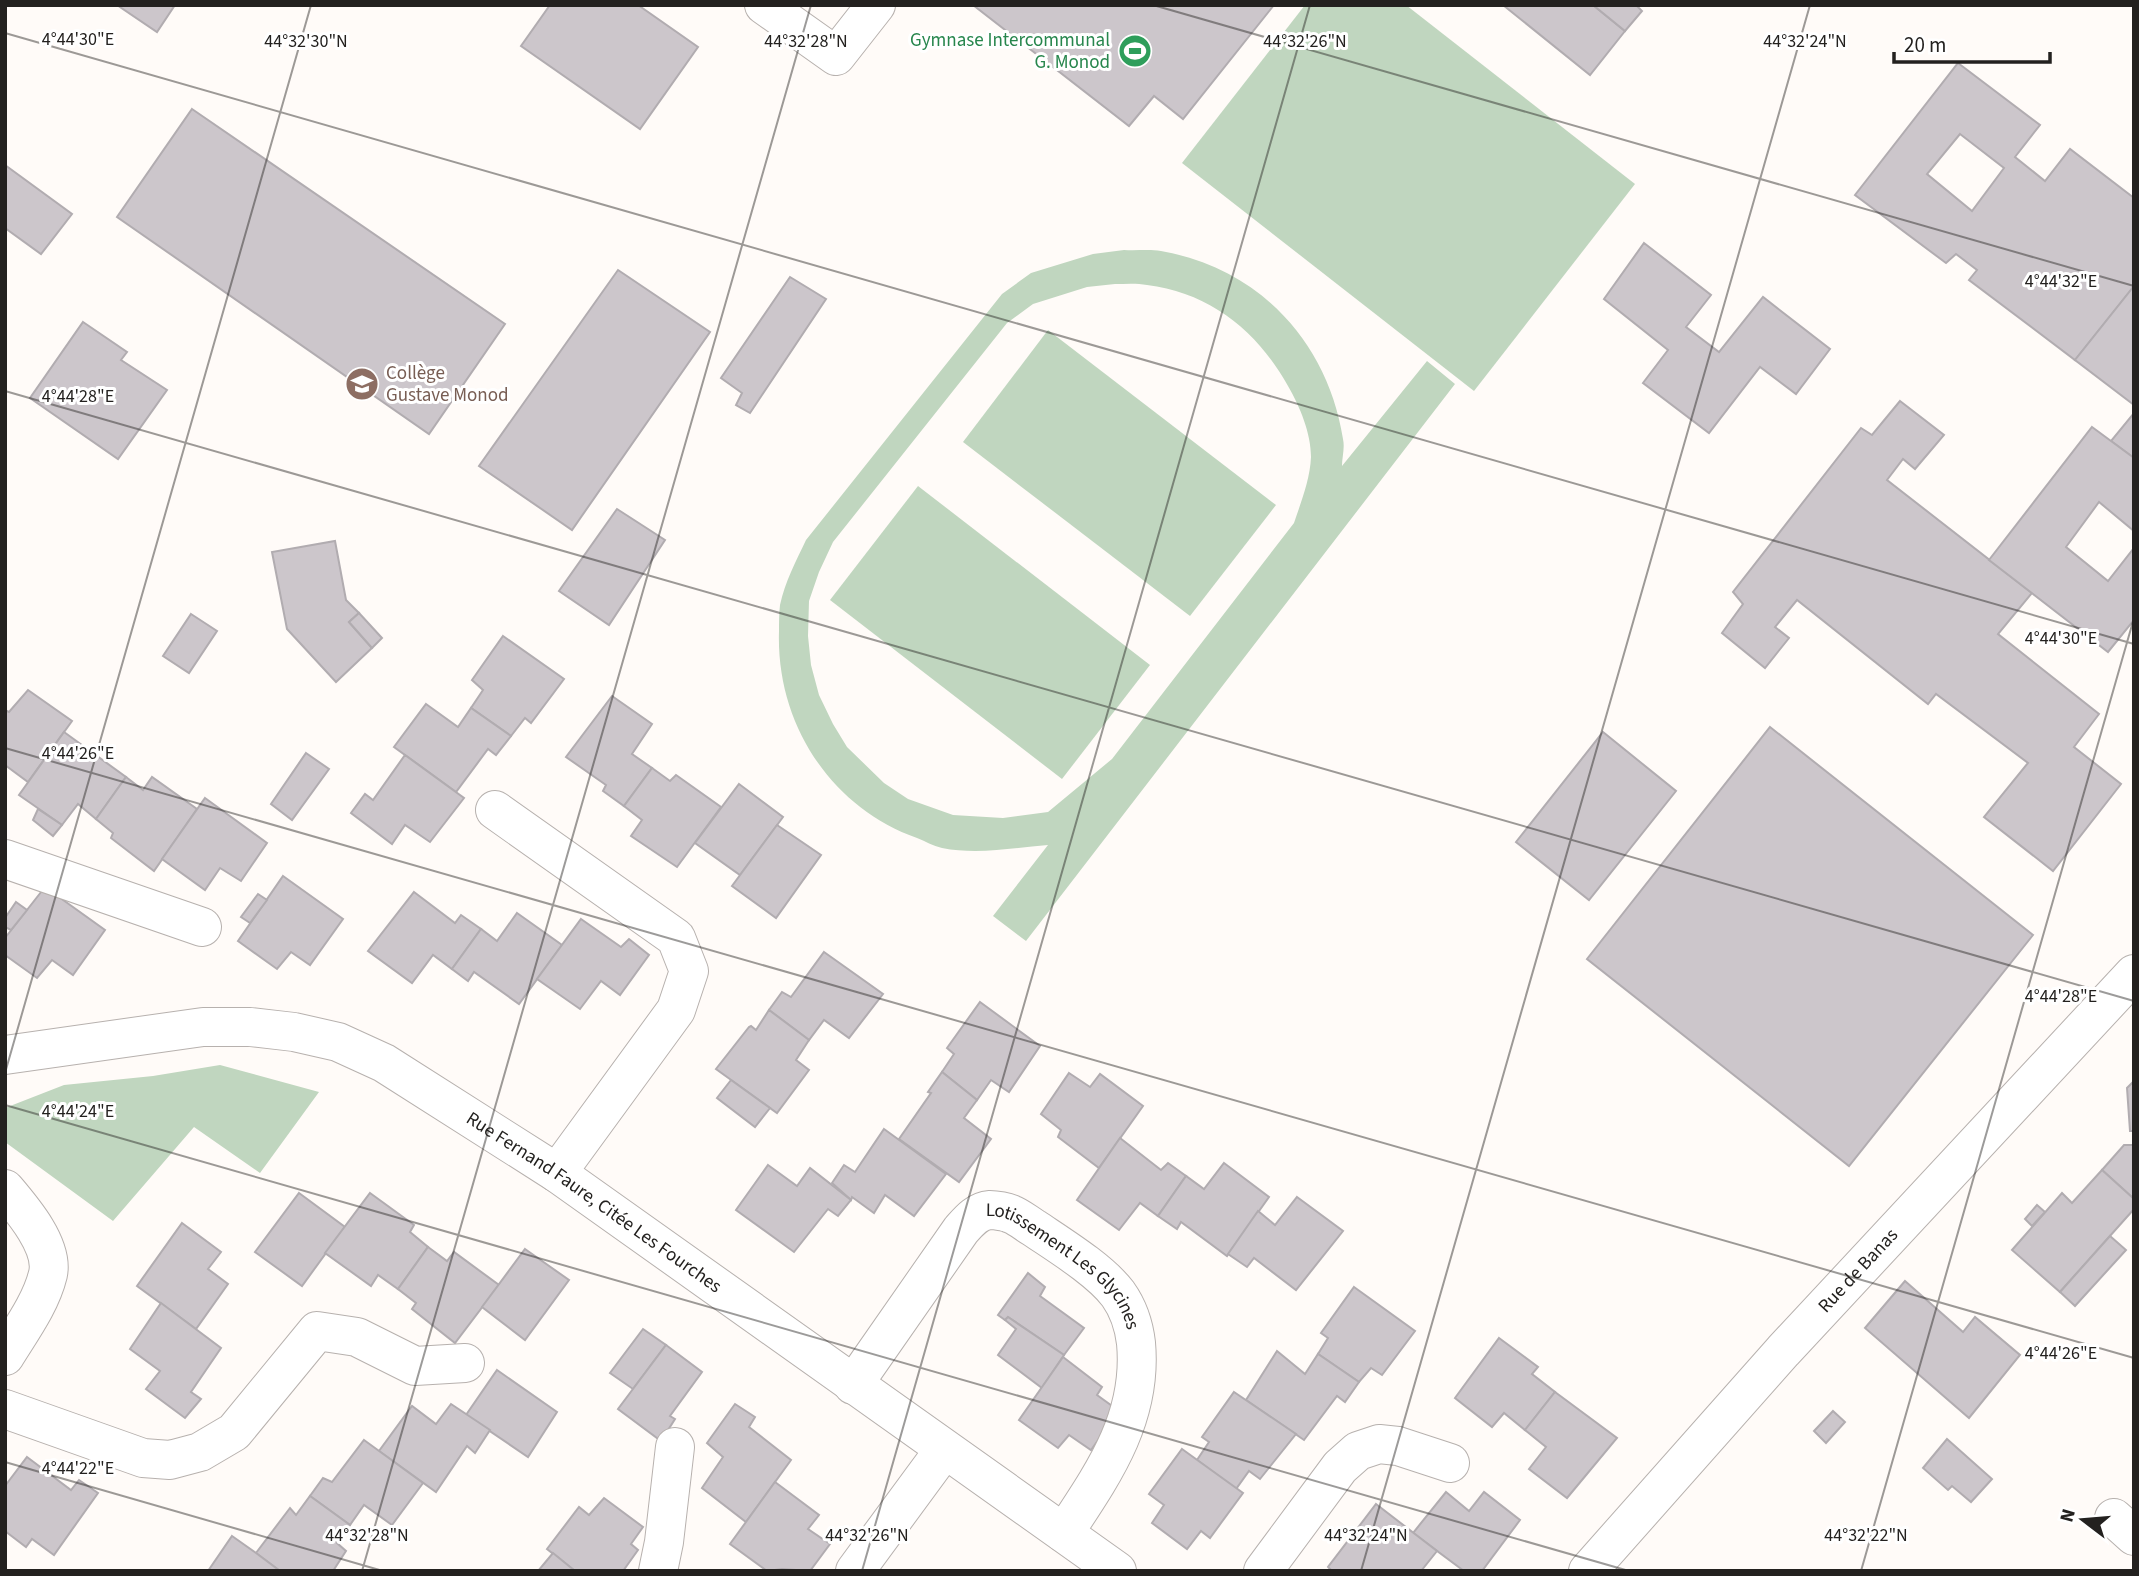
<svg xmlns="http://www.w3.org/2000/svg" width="2139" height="1576" viewBox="0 0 2139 1576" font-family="'Source Sans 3',sans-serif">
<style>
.green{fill:#c0d6bf;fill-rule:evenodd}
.building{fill:#ccc6cb;stroke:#b1acb0;stroke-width:2;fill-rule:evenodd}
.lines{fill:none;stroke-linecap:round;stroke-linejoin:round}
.minor-casing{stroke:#b7b1ae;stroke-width:40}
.minor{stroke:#fff;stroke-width:38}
.ticks{fill:none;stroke:#23211f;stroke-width:2;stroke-opacity:0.45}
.labels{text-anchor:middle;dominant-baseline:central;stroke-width:6;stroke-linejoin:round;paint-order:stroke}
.leisure-label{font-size:19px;fill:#27864d;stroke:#fff;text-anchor:end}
.education-label{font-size:19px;fill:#785e54;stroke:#fff;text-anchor:start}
.street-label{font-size:19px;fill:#23211f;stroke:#fff}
.ticks-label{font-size:18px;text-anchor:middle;fill:#23211f;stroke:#fff;stroke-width:6;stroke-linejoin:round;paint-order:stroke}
</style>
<rect width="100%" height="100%" fill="#fffbf8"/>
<!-- green -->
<g class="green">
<path d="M 1305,5 L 1406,5 L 1635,184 L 1474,391 L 1182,163 Z"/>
<path d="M 1124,250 C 1136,251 1149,249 1161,251 C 1259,268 1328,342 1343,439 C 1345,448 1342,457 1342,466 L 1427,361 L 1455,384 L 1026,941 L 993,916 L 1048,845 C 1013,848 977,855 942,848 C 933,846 925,841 917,838 C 830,807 776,723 779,631 C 779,623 779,613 780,605 C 785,582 796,561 806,540 L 1002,294 L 1031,273 L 1093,254 ZM 1115,284 C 1125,284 1137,283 1147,285 C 1211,293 1258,332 1288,386 C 1300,407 1311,433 1311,457 C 1310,480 1301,502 1294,523 L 1112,759 L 1048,812 L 1003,818 L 953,815 L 908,799 L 884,783 L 847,747 L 833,724 L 819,695 L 811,665 L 808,636 L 809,601 L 819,572 L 833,542 L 1007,323 L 1033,304 L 1087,287 Z"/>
<path d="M 1048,330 L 1276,505 L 1190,616 L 963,442 Z"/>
<path d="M 918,486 L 1150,665 L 1062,779 L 830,600 Z"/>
<path d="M 220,1065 L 319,1092 L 260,1173 L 194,1127 L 113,1221 L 5,1142 L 5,1108 L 64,1085 L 153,1076 Z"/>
</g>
<!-- building -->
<g class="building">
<path d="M 117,5 L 175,5 L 157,32 Z"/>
<path d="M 550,5 L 638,5 L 698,47 L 640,129 L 521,46 Z"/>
<path d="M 973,5 L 1274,5 L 1183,119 L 1154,96 L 1129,126 Z"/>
<path d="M 1503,5 L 1593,5 L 1625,31 L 1590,75 Z"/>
<path d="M 1593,5 L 1636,5 L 1642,11 L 1625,31 Z"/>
<path d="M 1958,63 L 2040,125 L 2015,157 L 2045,181 L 2070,149 L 2134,198 L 2134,286 L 2075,360 L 1969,280 L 1977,270 L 1956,254 L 1946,263 L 1855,195 ZM 1960,134 L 2004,168 L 1972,211 L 1927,174 Z"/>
<path d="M 192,109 L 505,324 L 429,434 L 117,217 Z"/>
<path d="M 5,165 L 72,214 L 41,254 L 5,228 Z"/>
<path d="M 1644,243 L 1711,295 L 1686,327 L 1719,352 L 1763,297 L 1830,349 L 1796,394 L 1760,367 L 1709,433 L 1643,383 L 1668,350 L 1604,299 Z"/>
<path d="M 618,270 L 710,332 L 572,530 L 479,466 Z"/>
<path d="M 790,277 L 826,299 L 750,413 L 736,405 L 742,393 L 721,378 Z"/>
<path d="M 2134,286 L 2134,405 L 2075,360 Z"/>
<path d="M 83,322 L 127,352 L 121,360 L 167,390 L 118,459 L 30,398 Z"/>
<path d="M 1900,401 L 1944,435 L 1915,469 L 1903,459 L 1887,480 L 2032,593 L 1998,634 L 2099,714 L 2074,747 L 2121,784 L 2053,871 L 1984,817 L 2028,763 L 1936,694 L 1928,704 L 1797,600 L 1775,627 L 1789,638 L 1765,668 L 1722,633 L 1743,604 L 1733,592 L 1861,428 L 1872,435 Z"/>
<path d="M 2134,413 L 2134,458 L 2111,441 Z"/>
<path d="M 2092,427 L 2134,458 L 2134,531 L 2099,502 L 2066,547 L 2108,581 L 2134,548 L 2134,620 L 2108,652 L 1989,560 Z"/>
<path d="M 617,509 L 665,540 L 609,625 L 559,591 Z"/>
<path d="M 335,541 L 346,600 L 359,613 L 349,622 L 372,648 L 336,682 L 287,629 L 272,552 Z"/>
<path d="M 359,613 L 382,638 L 372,648 L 349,622 Z"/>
<path d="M 191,614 L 217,631 L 189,673 L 163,656 Z"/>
<path d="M 503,636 L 564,679 L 531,723 L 525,718 L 511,736 L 471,708 L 483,690 L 472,680 Z"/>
<path d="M 28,690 L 72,721 L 28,782 L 5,765 L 5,710 L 9,712 Z"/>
<path d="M 612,696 L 652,724 L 632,754 L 652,768 L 624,806 L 603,791 L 606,785 L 566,757 Z"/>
<path d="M 426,704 L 458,727 L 471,708 L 511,736 L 496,755 L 488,749 L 456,792 L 394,747 Z"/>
<path d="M 1770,727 L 2033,935 L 1849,1166 L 1587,959 Z"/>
<path d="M 64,732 L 126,777 L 96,819 L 78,804 L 62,825 L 19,795 Z"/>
<path d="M 1603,732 L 1676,791 L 1589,900 L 1516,842 Z"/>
<path d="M 306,753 L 329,769 L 292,820 L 271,804 Z"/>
<path d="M 405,755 L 464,798 L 430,842 L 405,825 L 392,844 L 351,813 L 365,794 L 373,800 Z"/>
<path d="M 652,768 L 670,781 L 676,775 L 721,807 L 677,867 L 631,836 L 642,820 L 624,806 Z"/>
<path d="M 126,777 L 143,790 L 152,777 L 197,809 L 154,871 L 111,838 L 113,833 L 96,819 Z"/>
<path d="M 739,784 L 783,817 L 740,875 L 695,843 Z"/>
<path d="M 205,798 L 267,843 L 241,881 L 220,868 L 205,890 L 162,859 Z"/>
<path d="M 38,809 L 62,825 L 53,836 L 33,820 Z"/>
<path d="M 777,825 L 821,855 L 776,918 L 732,886 Z"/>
<path d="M 283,876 L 343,919 L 310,965 L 291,952 L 277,969 L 238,941 Z"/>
<path d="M 45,887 L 105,930 L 73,975 L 52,960 L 37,978 L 5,955 L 5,938 Z"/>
<path d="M 414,892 L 455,923 L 461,915 L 481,929 L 452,969 L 433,955 L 412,983 L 368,951 Z"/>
<path d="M 258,894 L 267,900 L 250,923 L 241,917 Z"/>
<path d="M 16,902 L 27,910 L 11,930 L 5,927 L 5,918 Z"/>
<path d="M 517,913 L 562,945 L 519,1004 L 474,972 L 468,981 L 452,969 L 481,929 L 497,941 Z"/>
<path d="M 581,919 L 621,947 L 629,939 L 649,955 L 620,995 L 601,981 L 580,1009 L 537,979 Z"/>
<path d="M 824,952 L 883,994 L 849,1038 L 824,1020 L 809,1040 L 769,1010 L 782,992 L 791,997 Z"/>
<path d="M 980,1002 L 1040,1046 L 1009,1092 L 991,1080 L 977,1100 L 942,1072 L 954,1054 L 947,1048 Z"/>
<path d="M 769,1010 L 809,1040 L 796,1060 L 809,1070 L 777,1113 L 716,1069 L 749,1027 L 751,1026 L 756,1030 Z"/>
<path d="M 942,1072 L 977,1100 L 964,1118 L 991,1139 L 959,1182 L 899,1139 L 931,1093 L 928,1092 Z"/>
<path d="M 1069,1073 L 1090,1087 L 1100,1074 L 1143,1106 L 1099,1168 L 1058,1137 L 1061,1130 L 1041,1114 Z"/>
<path d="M 731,1080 L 770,1108 L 755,1127 L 717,1098 Z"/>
<path d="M 2134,1081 L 2134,1131 L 2130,1131 L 2127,1088 Z"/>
<path d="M 884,1129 L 946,1174 L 914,1216 L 885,1195 L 874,1213 L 852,1197 L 851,1200 L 832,1183 L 844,1165 L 855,1172 Z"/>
<path d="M 1120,1138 L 1161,1170 L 1168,1163 L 1186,1176 L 1158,1216 L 1140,1203 L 1119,1230 L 1077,1200 Z"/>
<path d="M 2124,1145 L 2134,1145 L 2134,1199 L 2102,1170 Z"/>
<path d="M 1224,1163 L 1269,1197 L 1227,1256 L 1181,1222 L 1177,1229 L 1158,1216 L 1186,1176 L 1204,1189 Z"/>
<path d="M 768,1165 L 797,1186 L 810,1168 L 851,1200 L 838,1216 L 828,1209 L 794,1252 L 736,1210 Z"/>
<path d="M 2102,1170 L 2134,1199 L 2134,1209 L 2060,1292 L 2012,1250 L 2062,1193 L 2072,1203 Z"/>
<path d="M 299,1193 L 345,1227 L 302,1286 L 255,1252 Z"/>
<path d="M 370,1193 L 414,1225 L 410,1232 L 428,1247 L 398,1289 L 378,1275 L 371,1286 L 325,1253 Z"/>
<path d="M 1297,1197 L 1343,1231 L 1296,1290 L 1254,1258 L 1247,1267 L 1228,1254 L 1258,1211 L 1275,1225 Z"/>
<path d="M 2037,1205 L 2045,1212 L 2032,1226 L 2025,1219 Z"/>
<path d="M 182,1223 L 221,1252 L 208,1269 L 228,1284 L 196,1329 L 137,1286 Z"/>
<path d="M 2110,1236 L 2126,1250 L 2075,1306 L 2060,1292 Z"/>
<path d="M 428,1247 L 447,1261 L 454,1252 L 499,1285 L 455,1343 L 412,1309 L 416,1303 L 398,1289 Z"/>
<path d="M 525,1249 L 569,1280 L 525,1340 L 482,1307 Z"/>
<path d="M 1028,1273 L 1045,1287 L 1040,1296 L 1084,1328 L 1064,1355 L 1008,1317 L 1005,1320 L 998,1315 Z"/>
<path d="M 1905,1281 L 1963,1332 L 1975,1317 L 2020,1355 L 1969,1418 L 1865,1328 Z"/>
<path d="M 1354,1287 L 1415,1331 L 1382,1375 L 1371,1368 L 1359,1382 L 1318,1354 L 1328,1338 L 1321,1333 Z"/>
<path d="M 161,1303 L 221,1348 L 191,1392 L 201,1399 L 185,1418 L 146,1389 L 160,1371 L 130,1349 Z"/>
<path d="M 1008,1317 L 1064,1355 L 1042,1388 L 998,1355 L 1016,1329 L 1005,1320 Z"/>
<path d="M 643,1329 L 666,1345 L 633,1389 L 610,1373 Z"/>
<path d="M 1499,1338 L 1538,1367 L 1532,1374 L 1555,1392 L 1525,1430 L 1504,1413 L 1492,1427 L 1455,1398 Z"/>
<path d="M 666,1345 L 702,1372 L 670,1416 L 675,1419 L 661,1441 L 618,1409 Z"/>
<path d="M 1277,1351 L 1305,1374 L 1318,1354 L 1359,1382 L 1345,1402 L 1337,1396 L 1304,1440 L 1246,1400 Z"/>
<path d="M 1063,1357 L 1102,1387 L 1097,1395 L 1119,1411 L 1091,1450 L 1069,1435 L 1058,1448 L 1019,1420 Z"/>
<path d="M 497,1370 L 557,1412 L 528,1457 L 466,1415 Z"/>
<path d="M 1234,1392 L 1296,1434 L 1260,1479 L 1249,1471 L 1236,1489 L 1197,1460 L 1209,1442 L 1202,1437 Z"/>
<path d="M 1555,1392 L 1617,1438 L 1567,1498 L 1529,1469 L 1546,1447 L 1525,1430 Z"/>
<path d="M 451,1404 L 490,1430 L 475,1453 L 467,1446 L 436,1492 L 379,1451 L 412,1406 L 436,1424 Z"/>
<path d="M 735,1404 L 755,1417 L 749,1427 L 791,1460 L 746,1522 L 702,1488 L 723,1457 L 707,1443 Z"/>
<path d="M 1833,1411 L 1845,1422 L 1826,1443 L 1814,1431 Z"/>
<path d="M 1947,1439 L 1992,1479 L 1971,1502 L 1952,1486 L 1948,1490 L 1923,1468 Z"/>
<path d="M 364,1440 L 423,1483 L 392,1525 L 364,1505 L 350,1525 L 310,1496 L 323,1478 L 332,1482 Z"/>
<path d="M 1182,1449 L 1243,1493 L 1210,1538 L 1201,1531 L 1187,1549 L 1152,1523 L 1164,1505 L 1149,1494 Z"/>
<path d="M 27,1457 L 71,1490 L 79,1480 L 98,1493 L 54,1555 L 32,1539 L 26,1547 L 5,1531 L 5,1486 Z"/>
<path d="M 775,1482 L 819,1515 L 808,1529 L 830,1544 L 810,1571 L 782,1569 L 767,1571 L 730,1544 Z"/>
<path d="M 1446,1492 L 1469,1511 L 1484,1492 L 1520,1520 L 1482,1571 L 1464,1571 L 1413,1533 Z"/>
<path d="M 310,1496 L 350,1525 L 337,1543 L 346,1551 L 333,1571 L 280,1571 L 256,1553 L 290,1508 L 296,1515 Z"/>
<path d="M 604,1498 L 643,1527 L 631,1544 L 638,1550 L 623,1571 L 575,1571 L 547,1549 L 579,1507 L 589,1515 Z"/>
<path d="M 1376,1504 L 1437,1551 L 1421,1571 L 1332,1571 L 1328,1567 Z"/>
<path d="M 232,1536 L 256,1553 L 280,1571 L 208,1571 Z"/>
<path d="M 553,1553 L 575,1571 L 538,1571 Z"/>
</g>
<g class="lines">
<defs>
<g id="minor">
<path d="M 764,5 L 836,56 L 876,5"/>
<path d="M 495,810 L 676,938 L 689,971 L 676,1010 L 557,1173"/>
<path d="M 5,859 L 202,927"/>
<path id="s1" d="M 5,1055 L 203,1027 L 250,1027 L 294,1032 L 338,1042 L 384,1063 L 557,1173 L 1117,1571"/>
<path d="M 5,1189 C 22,1209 54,1246 48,1274 C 41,1303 21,1330 5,1356"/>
<path id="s2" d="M 853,1385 L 961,1230 C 969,1221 977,1211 990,1210 C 996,1210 1007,1212 1011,1214 C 1019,1217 1027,1224 1034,1228 C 1059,1245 1100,1270 1118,1294 C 1128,1308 1134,1326 1136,1343 C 1143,1418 1103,1474 1064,1533"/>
<path d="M 5,1409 L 143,1458 L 170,1460 L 200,1452 L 234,1432 L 317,1331 L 357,1337 L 415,1366 L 465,1363"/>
<path d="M 2114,1518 L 2134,1536"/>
<path d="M 658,1571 L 664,1542 L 675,1447"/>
<path d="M 855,1571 L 944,1450"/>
<path d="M 1263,1571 L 1340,1467 L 1358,1451 L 1379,1444 L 1398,1446 L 1450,1463"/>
<path id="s3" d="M 1588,1571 L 1783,1351 L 2134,974"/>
</g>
</defs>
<!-- minor casing -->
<use href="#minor" class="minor-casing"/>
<!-- minor -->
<use href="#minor" class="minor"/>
</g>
<!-- ticks -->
<path class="ticks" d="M 1153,5 L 2134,286M 5,33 L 2134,644M 5,391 L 2134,1001M 5,748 L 2134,1358M 5,1073 L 311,5M 5,1105 L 1629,1571M 5,1462 L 383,1571M 362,1571 L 811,5M 862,1571 L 1310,5M 1361,1571 L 1810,5M 1861,1571 L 2134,618"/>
<!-- icons -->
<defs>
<symbol id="stadium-disc" viewBox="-11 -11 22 22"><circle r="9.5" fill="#2e9e5b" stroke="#fff"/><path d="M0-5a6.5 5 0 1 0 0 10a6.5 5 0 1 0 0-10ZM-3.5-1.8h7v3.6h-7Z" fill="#fff"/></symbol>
<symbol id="school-disc" viewBox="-11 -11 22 22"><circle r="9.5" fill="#8d6e63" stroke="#fff"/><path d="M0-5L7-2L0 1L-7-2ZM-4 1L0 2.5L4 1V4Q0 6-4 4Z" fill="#fff"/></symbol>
</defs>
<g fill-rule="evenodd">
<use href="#stadium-disc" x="1116" y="32" width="38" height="38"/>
<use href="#school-disc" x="343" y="365" width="38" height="38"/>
</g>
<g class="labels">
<!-- leisure labels -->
<g class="leisure-label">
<text x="1110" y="40">Gymnase Intercommunal<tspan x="1110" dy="22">G. Monod</tspan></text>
</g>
<!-- education labels -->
<g class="education-label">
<text x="386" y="373">Collège<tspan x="386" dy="22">Gustave Monod</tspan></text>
</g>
<!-- street labels -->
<g class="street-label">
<text stroke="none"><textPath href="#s1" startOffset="639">Rue Fernand Faure, Citée Les Fourches</textPath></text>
<text stroke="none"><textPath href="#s3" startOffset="404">Rue de Banas</textPath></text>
<text stroke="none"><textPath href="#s2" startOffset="320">Lotissement Les Glycines</textPath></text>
</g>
</g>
<g class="ticks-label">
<text x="78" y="45">4°44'30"E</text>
<text x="306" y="47">44°32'30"N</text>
<text x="806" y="47">44°32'28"N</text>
<text x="1305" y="47">44°32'26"N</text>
<text x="1805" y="47">44°32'24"N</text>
<text x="2061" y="287">4°44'32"E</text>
<text x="78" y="402">4°44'28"E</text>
<text x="2061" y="644">4°44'30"E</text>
<text x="78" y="759">4°44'26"E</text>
<text x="2061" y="1002">4°44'28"E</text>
<text x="78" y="1117">4°44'24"E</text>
<text x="2061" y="1359">4°44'26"E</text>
<text x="78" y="1474">4°44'22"E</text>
<text x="367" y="1541">44°32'28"N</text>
<text x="867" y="1541">44°32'26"N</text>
<text x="1366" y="1541">44°32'24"N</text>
<text x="1866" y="1541">44°32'22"N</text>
</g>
<!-- border -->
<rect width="2139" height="1576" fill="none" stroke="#23211f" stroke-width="14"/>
<!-- north arrow -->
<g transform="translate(2083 1520) rotate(286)" stroke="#ffffff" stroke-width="5" paint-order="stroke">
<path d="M0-5L12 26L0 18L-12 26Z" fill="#23211f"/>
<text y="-10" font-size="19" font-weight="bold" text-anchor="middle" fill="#23211f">N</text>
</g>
<!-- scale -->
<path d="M1894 52v10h156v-10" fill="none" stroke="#23211f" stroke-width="3.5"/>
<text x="1904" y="52" font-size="21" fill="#23211f" stroke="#ffffff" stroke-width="5" paint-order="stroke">20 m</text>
</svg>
